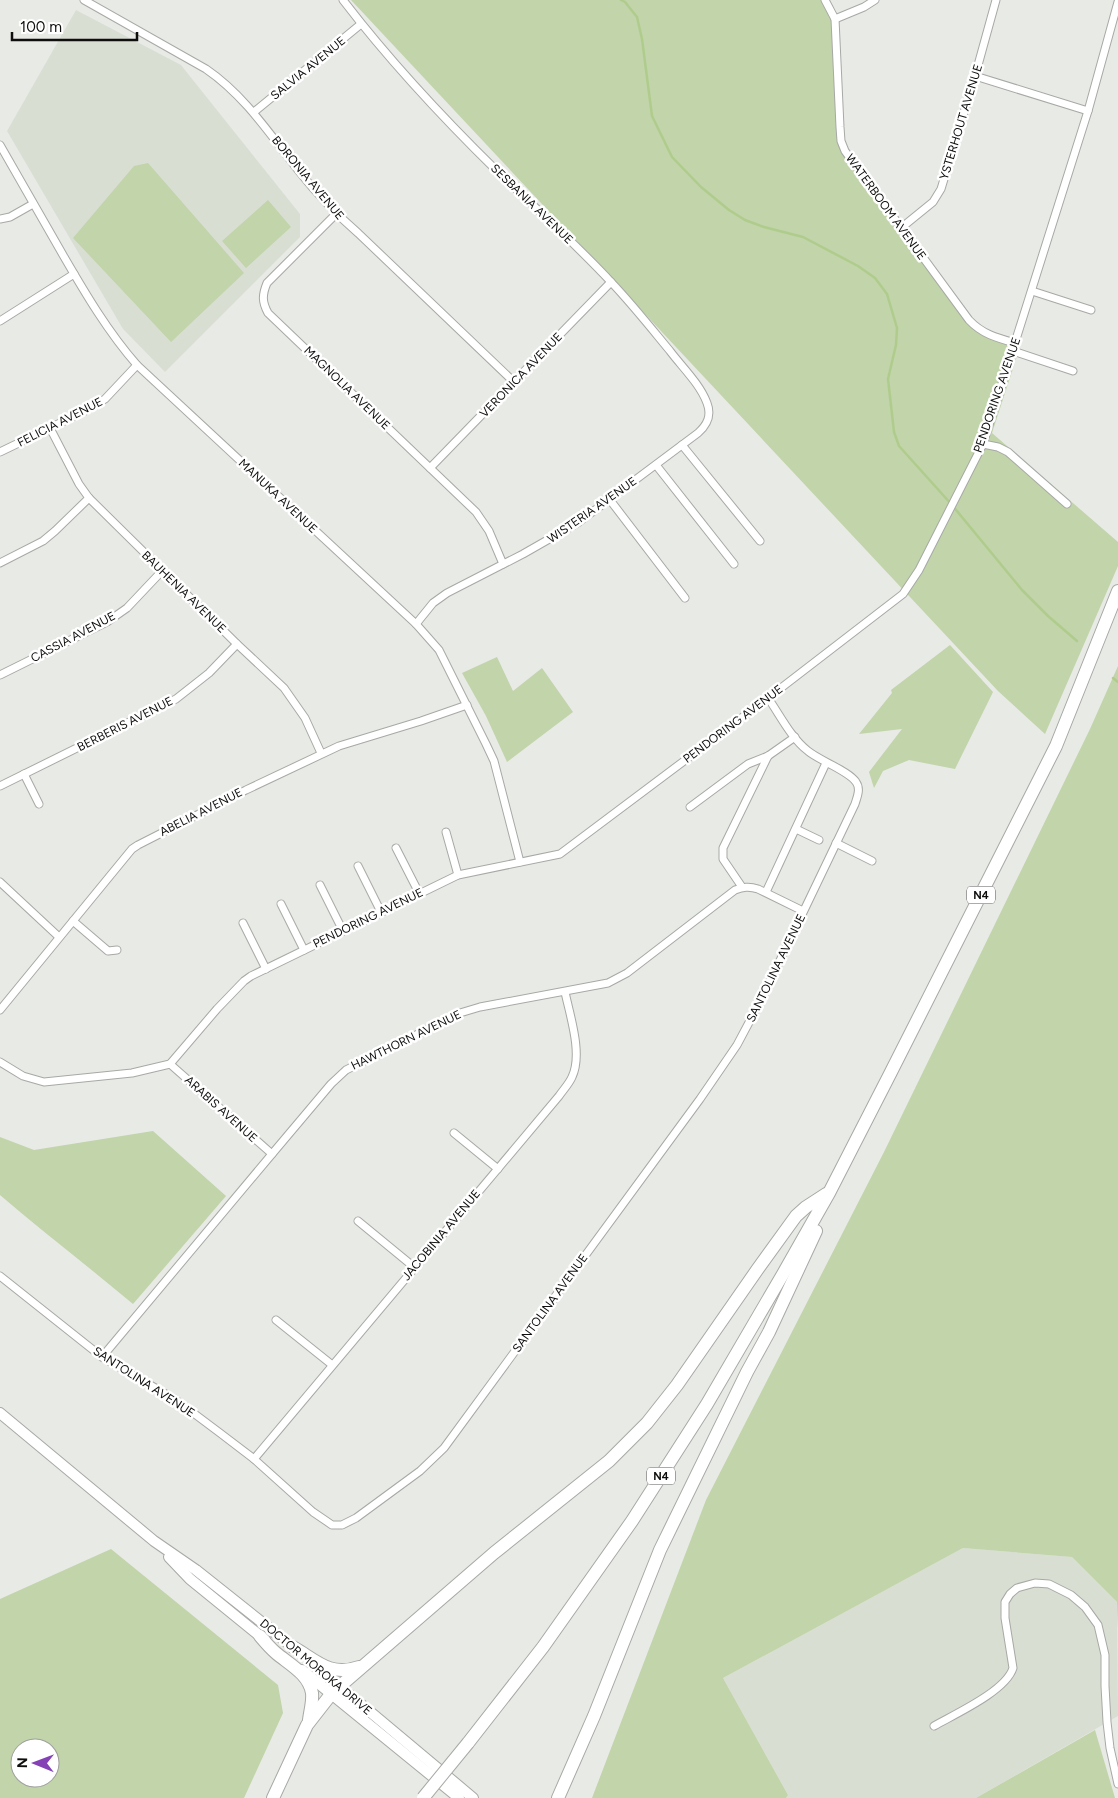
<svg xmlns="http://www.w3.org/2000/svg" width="1118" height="1798" viewBox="0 0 1118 1798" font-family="Figtree,sans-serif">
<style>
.built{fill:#d9ded3}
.green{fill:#c1d4aa;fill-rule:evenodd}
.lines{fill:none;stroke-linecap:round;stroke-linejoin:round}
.stream{stroke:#b0cc8c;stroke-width:2.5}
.street-casing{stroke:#a7a9a5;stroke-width:9}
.secondary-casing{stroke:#a7a9a5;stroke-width:12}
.highway-casing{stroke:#a7a9a5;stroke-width:14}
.street{stroke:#fff;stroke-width:7}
.secondary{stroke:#fff;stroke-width:10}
.highway{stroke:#fff;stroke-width:12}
.highway-bridge-casing{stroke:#a7a9a5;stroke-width:14;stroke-linecap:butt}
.highway-bridge{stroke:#fff;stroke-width:12}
.labels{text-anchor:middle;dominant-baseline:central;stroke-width:5;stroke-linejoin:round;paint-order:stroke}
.shield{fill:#fff;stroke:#565656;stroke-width:1}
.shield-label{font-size:11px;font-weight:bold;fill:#0e0e0d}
.street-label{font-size:12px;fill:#0e0e0d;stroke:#fff}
</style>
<rect width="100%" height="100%" fill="#e8eae6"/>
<!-- built -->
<g class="built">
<path d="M 76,10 L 181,65 L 300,214 L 300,237 L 165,372 L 123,329 L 7,131 Z"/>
<path d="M 963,1548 L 1072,1557 L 1117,1602 L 1118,1716 L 976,1798 L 786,1798 L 788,1795 L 723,1678 Z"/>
</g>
<!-- green -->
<g class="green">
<path d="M 351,0 L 824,0 L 837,15 L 843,145 L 978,327 L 1022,341 L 992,433 L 1118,542 L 1118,566 L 1045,734 L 998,691 Z"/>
<path d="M 148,163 L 244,273 L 171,342 L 73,238 L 134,166 Z"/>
<path d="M 268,200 L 291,227 L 246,268 L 222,241 Z"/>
<path d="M 950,645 L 993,692 L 955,769 L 909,760 L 883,771 L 874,788 L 869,772 L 902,729 L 859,734 L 892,693 L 891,690 Z"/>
<path d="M 497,657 L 513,691 L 542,668 L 573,712 L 507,762 L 486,716 L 462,673 Z"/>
<path d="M 1118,666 L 1118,1629 L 1117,1602 L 1072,1557 L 963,1548 L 723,1678 L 788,1795 L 786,1798 L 592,1798 L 706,1500 L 884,1152 L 1090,729 Z"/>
<path d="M 153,1131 L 226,1196 L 133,1304 C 89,1267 43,1232 0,1195 L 0,1137 L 34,1150 Z"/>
<path d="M 111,1549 L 278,1685 L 283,1713 L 244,1798 L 0,1798 L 0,1599 ZM 20,1748 L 50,1748 L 50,1778 L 20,1778 Z"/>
<path d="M 1095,1730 L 1115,1798 L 976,1798 Z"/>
</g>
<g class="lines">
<!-- stream -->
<g class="stream">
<path d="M 621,0 L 625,2 L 637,17 L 642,39 L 652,116 L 672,157 L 701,187 L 729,210 L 745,220 L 764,227 L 803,237 L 858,266 L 875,278 L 887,294 L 897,328 L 896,345 L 888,379 L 894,432 L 899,446 L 952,505 L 1022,590 L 1048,616 L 1077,641"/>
<path d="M 1113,678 L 1118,682"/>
</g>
<defs>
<g id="street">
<path d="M 84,0 L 206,69 C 244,95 269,133 298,170 C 316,193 336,214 358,233 L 514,382"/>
<path d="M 343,0 C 389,60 443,118 497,171 C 535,208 575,243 611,282 C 632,304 651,328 670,351 C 682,367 700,384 707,403 C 712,416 707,425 698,433 L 579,522 L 523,554 L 447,593 L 433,603 L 416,624"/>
<path d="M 825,0 L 835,19 L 840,127 L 841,141 L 845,151 L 969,320 C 982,334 997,338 1015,343"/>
<path d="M 835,19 L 864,7 L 875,0"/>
<path d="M 975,76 L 1088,111"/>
<path d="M 254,112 L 361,24"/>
<path d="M 0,145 C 21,182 42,218 63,255 C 85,293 108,332 137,365 L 416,624 L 439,650 L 486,744 L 494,761 L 520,862"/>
<path d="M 336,214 L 267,283 C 262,295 262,302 268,313 L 476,512 L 489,531 L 503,564"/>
<path d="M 0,219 L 10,217 L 33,204"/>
<path d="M 901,228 L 933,202 L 941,189 L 975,76 L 996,0"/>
<path d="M 1032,291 L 1091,310"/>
<path d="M 0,321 L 74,274"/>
<path d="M 1013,351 L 1073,371"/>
<path d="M 50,428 L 79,484 L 89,498 L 237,644 L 284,688 L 305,718 L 321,753"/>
<path d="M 983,444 L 998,447 L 1008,452 L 1067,504"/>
<path d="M 682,445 L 760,541"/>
<path d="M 0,452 L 85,411 L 105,399 L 137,365"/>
<path d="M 656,465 L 734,564"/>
<path d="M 430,468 L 611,282"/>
<path d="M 610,500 L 685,598"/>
<path d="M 0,563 L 43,541 L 55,531 L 89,498"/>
<path d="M 0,675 L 107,622 L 127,608 L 162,571"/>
<path d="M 24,774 L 39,804"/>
<path d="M 0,786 L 176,699 L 209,673 L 237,644"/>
<path d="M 690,807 L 748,764 L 768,756 L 795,737"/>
<path d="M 796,829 L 819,840"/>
<path d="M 446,832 L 458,875"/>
<path d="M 836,843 L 872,861"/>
<path d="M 396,848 L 419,893"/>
<path d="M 358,866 L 381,912"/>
<path d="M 0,882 L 59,937"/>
<path d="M 320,885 L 343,931"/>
<path d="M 742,887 L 723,859 L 723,848 L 768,756"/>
<path d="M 766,892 L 826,763"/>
<path d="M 281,904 L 304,950"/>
<path d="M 73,921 L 108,951 L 117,950"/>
<path d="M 243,923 L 266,969"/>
<path d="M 0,1010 L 132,849 L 138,845 L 246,790 L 339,746 L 421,721 L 467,705"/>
<path d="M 0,1062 L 23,1076 L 44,1082 L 132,1073 L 170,1064 L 217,1009 L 244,981 L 251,976 L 458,875 L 560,854 L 768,698 L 903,594 L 919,570 L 983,444 L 1088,111 L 1118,2"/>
<path d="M 170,1064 L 272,1154"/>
<path d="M 454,1133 L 498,1169"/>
<path d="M 358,1221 L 414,1267"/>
<path d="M 0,1276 L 102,1357 L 176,1400 L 220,1433 L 254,1459 L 313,1512 L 332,1525 L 342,1525 L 356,1518 L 420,1471 L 444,1448 L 700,1099 L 737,1045 L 762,998 L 855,804 C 857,797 861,789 856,782 C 849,771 820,761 808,751 C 791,738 780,715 768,698"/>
<path d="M 276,1320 L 331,1364"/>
<path d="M 102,1357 L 272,1154 L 331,1084 L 346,1070 L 460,1013 L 480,1007 L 608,983 L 627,973 L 735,890 C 743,887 749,886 758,889 L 803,911"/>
<path d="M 254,1459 L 559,1096 C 563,1090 569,1084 572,1077 C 583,1054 570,1016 565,992"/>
<path d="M 934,1726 C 955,1714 1006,1691 1013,1668 L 1005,1618 L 1005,1602 L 1010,1594 L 1017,1588 L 1035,1583 L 1049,1584 L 1071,1595 L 1085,1607 L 1098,1625 L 1105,1655 L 1105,1686 L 1107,1722 L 1110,1748 L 1118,1784"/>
</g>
<g id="secondary">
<path d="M 0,1413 L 154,1541 L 196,1570 L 298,1651"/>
<path d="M 169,1557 L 190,1579 L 265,1640"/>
<path d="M 313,1664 L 473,1798"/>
<path d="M 302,1670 L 459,1798"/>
</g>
<g id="highway">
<path d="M 260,1636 C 265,1642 270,1648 276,1653 C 289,1664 309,1674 312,1693 C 313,1702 310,1711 309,1720"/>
<path d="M 293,1647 C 317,1661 330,1677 359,1667"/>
<path d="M 468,1743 L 543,1647 L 632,1521 L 707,1404 L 783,1274 L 829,1193 L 891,1072 L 1056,746 L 1118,591"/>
<path d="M 273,1798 L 307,1725 L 332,1693 L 494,1553 L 609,1461 L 647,1423 L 677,1385 L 757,1270 L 796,1216 L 806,1207 L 826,1194"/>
<path d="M 558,1798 L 594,1716 L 660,1550 L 747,1372 L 769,1332 L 816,1231"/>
</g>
</defs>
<!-- street casing -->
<use href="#street" class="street-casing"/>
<!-- secondary casing -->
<use href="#secondary" class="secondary-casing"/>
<!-- highway casing -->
<use href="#highway" class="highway-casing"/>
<!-- street -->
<use href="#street" class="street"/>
<!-- secondary -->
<use href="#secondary" class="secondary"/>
<!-- highway -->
<use href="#highway" class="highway"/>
<defs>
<path id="highway-bridge" d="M 423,1798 L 468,1743"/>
</defs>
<!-- highway-bridge casing -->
<use href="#highway-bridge" class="highway-bridge-casing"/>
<!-- highway-bridge -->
<use href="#highway-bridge" class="highway-bridge"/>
</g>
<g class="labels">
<!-- shield labels -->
<g class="shield">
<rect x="967" y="886.5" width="28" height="17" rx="4"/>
<rect x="647" y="1467.5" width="28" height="17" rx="4"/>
</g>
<g class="shield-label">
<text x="981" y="895">N4</text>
<text x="661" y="1476">N4</text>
</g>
<!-- street labels -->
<g class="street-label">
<text transform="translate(308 68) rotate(-39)">SALVIA AVENUE</text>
<text transform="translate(961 122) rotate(-73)">YSTERHOUT AVENUE</text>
<text transform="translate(308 178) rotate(50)">BORONIA AVENUE</text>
<text transform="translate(532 204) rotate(44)">SESBANIA AVENUE</text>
<text transform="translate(886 207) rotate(54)">WATERBOOM AVENUE</text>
<text transform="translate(521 375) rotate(-46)">VERONICA AVENUE</text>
<text transform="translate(347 388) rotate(44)">MAGNOLIA AVENUE</text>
<text transform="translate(997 395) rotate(-71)">PENDORING AVENUE</text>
<text transform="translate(60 422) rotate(-27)">FELICIA AVENUE</text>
<text transform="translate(278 496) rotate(43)">MANUKA AVENUE</text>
<text transform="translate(592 510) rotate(-35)">WISTERIA AVENUE</text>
<text transform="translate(184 592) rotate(44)">BAUHENIA AVENUE</text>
<text transform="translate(73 637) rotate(-28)">CASSIA AVENUE</text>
<text transform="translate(125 724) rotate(-27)">BERBERIS AVENUE</text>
<text transform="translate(733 724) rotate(-37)">PENDORING AVENUE</text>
<text transform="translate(201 812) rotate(-27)">ABELIA AVENUE</text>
<text transform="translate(368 918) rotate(-26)">PENDORING AVENUE</text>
<text transform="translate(776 968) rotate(-64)">SANTOLINA AVENUE</text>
<text transform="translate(406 1040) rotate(-26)">HAWTHORN AVENUE</text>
<text transform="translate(221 1109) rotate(42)">ARABIS AVENUE</text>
<text transform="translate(441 1235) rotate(-50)">JACOBINIA AVENUE</text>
<text transform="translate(550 1303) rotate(-54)">SANTOLINA AVENUE</text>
<text transform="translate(144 1382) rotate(33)">SANTOLINA AVENUE</text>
<text transform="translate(316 1667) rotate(40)">DOCTOR MOROKA DRIVE</text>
</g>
</g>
<!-- north arrow -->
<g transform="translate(35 1763) rotate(271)"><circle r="24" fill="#ffffff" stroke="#9f9f9e"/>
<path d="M0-4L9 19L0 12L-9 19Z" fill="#8442b6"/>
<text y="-8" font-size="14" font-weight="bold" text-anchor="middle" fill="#0e0e0d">N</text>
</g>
<!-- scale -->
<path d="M12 32v8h125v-8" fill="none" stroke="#0e0e0d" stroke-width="2.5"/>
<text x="20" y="32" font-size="15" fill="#0e0e0d" stroke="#ffffff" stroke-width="4" paint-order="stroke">100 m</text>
</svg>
